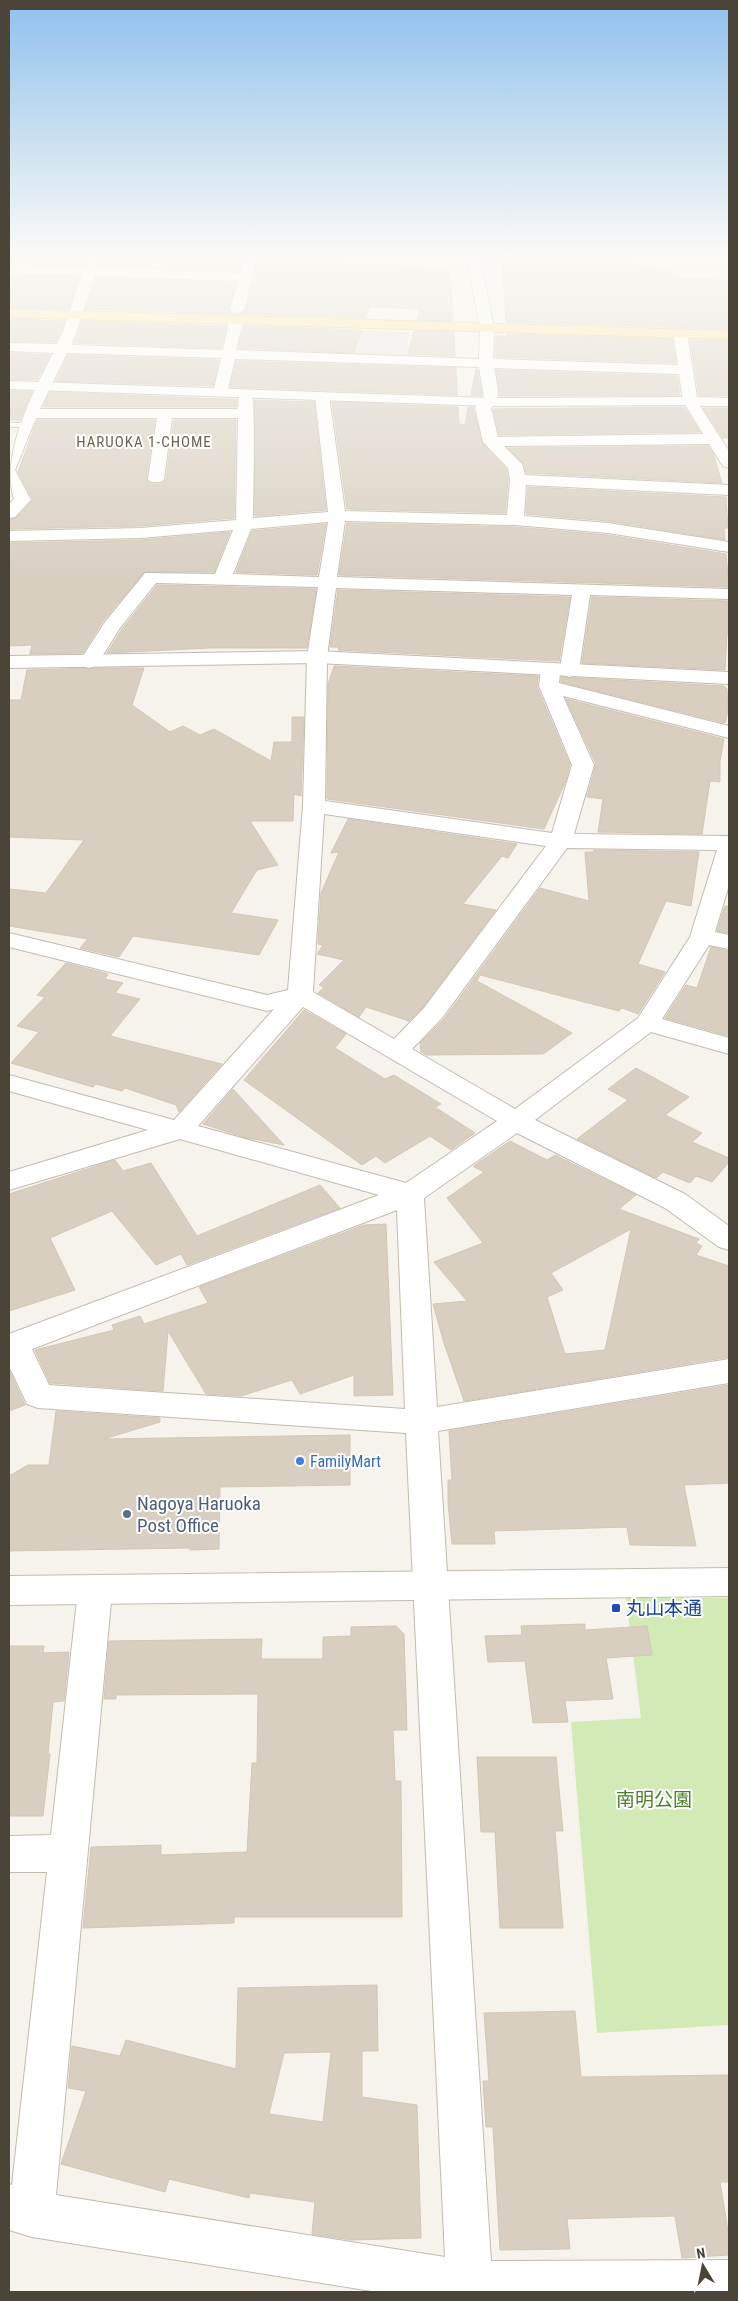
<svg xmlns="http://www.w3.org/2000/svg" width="738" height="2301" viewBox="0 0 738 2301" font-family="'Roboto Condensed','Noto Sans JP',sans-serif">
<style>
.green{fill:#d2eab5}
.parking{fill:#e5e3e0}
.building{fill:#d8cfc1;stroke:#d3c7b4;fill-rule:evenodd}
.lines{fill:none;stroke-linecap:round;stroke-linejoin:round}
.service-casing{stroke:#c2bbae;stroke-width:2}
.minor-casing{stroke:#c2bbae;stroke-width:2}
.tertiary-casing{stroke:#c2bbae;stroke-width:2}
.primary-casing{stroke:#e6c16a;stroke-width:2}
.service{fill:#fff;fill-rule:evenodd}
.minor{fill:#fff;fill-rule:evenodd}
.tertiary{fill:#fff;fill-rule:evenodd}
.primary{fill:#ffe39c;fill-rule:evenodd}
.shop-dot{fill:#3f7fe0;stroke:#fff;stroke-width:2}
.service-dot{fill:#5c6f8a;stroke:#fff;stroke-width:2}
.transit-dot{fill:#1a4fb4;stroke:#fff;stroke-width:2}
.labels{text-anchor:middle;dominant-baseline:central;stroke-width:4;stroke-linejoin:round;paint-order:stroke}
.far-neighbourhood-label{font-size:15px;letter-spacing:1px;fill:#6e6250;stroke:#fff}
.shop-label{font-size:16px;fill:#366cbe;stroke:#fff;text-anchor:start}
.near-service-label{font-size:19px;fill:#4e5e75;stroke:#fff;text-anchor:start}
.near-transit-label{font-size:19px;fill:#164399;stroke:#fff;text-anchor:start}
.near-park-label{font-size:19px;fill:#4a7f2a;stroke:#fff}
</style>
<rect width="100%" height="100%" fill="#f6f3ec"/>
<!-- green -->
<path class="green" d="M 626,1598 L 729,1598 L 729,2025 L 597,2033 L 571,1722 L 641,1718 Z"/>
<!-- parking -->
<path class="parking" d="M 363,330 L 410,332 L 406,346 L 420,347 L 416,360 L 353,358 Z"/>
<!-- building -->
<g class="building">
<path d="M 9,255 L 89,255 L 84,266 L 9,263 Z"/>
<path d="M 103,255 L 155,255 L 242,260 L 239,271 L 101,266 Z"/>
<path d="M 502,255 L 624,255 L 634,266 L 663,267 L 684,279 L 729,280 L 729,329 L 506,322 Z"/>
<path d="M 262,260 L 450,268 L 453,321 L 417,320 L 420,309 L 369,307 L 366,318 L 240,314 L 246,310 L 257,262 Z"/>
<path d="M 9,275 L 79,277 L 69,309 L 9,307 Z"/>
<path d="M 96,278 L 236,283 L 228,310 L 233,314 L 86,309 Z"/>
<path d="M 9,319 L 65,321 L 56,342 L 9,341 Z"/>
<path d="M 82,321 L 226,326 L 221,348 L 74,343 Z"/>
<path d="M 244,326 L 362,330 L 354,353 L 238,348 Z"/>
<path d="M 414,331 L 454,332 L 455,356 L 408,354 Z"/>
<path d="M 507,334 L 672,339 L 676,363 L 495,357 L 496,336 L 507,336 Z"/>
<path d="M 690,340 L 729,341 L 729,396 L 699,395 Z"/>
<path d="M 9,353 L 50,355 L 37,380 L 9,379 Z"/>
<path d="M 68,355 L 219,360 L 213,386 L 56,381 Z"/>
<path d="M 236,361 L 456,368 L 457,395 L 230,387 Z"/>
<path d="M 476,369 L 477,369 L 482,396 L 471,395 Z"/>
<path d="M 496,370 L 677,376 L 680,395 L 499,396 Z"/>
<path d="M 9,391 L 32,392 L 20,420 L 9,420 Z"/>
<path d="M 50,392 L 219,399 L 237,399 L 236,407 L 43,407 Z"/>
<path d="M 254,400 L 314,402 L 326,510 L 255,516 Z"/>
<path d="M 332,402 L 458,407 L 459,424 L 465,425 L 468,407 L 473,407 L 482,443 L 506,469 L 508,480 L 505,513 L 347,509 Z"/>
<path d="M 684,407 L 700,432 L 499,435 L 493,409 Z"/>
<path d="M 703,408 L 729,408 L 729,438 L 723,438 Z"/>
<path d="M 37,420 L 155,420 L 146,479 L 150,484 L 162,484 L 166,479 L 174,420 L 236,420 L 234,518 L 141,526 L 9,529 L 9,520 L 16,518 L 33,500 L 18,472 Z"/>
<path d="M 708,446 L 713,453 L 722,483 L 526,473 L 523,463 L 508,448 Z"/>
<path d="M 528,487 L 726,497 L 728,528 L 724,528 L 725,540 L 608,521 L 526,514 Z"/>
<path d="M 347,523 L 515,527 L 608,535 L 726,554 L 729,587 L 339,575 Z"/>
<path d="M 326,524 L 317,575 L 236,572 L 252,531 Z"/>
<path d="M 230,532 L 214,572 L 144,572 L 103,621 L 83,653 L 30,654 L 32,645 L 9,646 L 9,543 L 141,540 Z"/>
<path d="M 157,585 L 316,589 L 307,648 L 209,648 L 107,653 L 122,629 Z"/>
<path d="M 338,590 L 570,597 L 559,661 L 338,650 L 339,647 L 330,647 Z"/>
<path d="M 592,597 L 729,601 L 729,634 L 727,634 L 725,670 L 582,663 Z"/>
<path d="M 334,666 L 538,676 L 537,687 L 570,765 L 565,783 L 544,829 L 327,799 L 328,684 Z"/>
<path d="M 94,668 L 144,668 L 132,705 L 170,732 L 183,726 L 200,735 L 214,729 L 271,761 L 274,742 L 292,742 L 292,717 L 304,717 L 301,796 L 294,794 L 293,821 L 250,821 L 278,865 L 257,870 L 231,913 L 278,920 L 259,955 L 133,936 L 119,957 L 80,948 L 88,939 L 9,926 L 9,889 L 46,893 L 84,840 L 9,837 L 9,700 L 21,700 L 27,670 Z"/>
<path d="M 561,677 L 724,686 L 727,689 L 728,710 L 725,723 L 561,682 Z"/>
<path d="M 566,699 L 724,739 L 720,761 L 720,782 L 710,781 L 702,834 L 598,832 L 603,799 L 587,797 L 596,764 Z"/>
<path d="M 348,819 L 517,844 L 508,858 L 502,856 L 463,904 L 496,910 L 423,1007 L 409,1021 L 366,1007 L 359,1017 L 318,993 L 324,987 L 319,985 L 344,960 L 317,954 L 323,945 L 318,944 L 321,893 L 339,852 L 331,853 Z"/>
<path d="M 594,850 L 699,852 L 691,906 L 666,901 L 638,964 L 665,972 L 638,1014 L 622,1008 L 619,1011 L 480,975 L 477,981 L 572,1033 L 543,1054 L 427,1055 L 421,1052 L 420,1043 L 444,1019 L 540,888 L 589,901 L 585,852 L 594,852 Z"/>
<path d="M 725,906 L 729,906 L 729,933 L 717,931 Z"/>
<path d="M 711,947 L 729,951 L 729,1036 L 665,1018 L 686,985 L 697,988 Z"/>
<path d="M 66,963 L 108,974 L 105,979 L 123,983 L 115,993 L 140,999 L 110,1036 L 222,1064 L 179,1112 L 176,1105 L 125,1088 L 122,1091 L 96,1084 L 93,1087 L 11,1063 L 39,1032 L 17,1026 L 45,997 L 37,995 Z"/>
<path d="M 304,1010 L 346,1034 L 335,1048 L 385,1079 L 394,1075 L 441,1104 L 435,1107 L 475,1133 L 451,1150 L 430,1136 L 385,1163 L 376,1156 L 362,1165 L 244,1080 Z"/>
<path d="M 636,1068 L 689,1097 L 665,1115 L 702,1133 L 692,1142 L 729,1158 L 729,1162 L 712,1182 L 696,1176 L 690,1183 L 663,1172 L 656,1178 L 577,1139 L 628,1100 L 608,1089 Z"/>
<path d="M 233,1089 L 284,1145 L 244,1137 L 203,1124 Z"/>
<path d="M 510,1141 L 547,1160 L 555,1155 L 636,1195 L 619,1209 L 699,1239 L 696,1243 L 702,1246 L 696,1255 L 729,1266 L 729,1357 L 464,1401 L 444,1343 L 433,1304 L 467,1301 L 434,1262 L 483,1243 L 447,1198 L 484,1172 L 474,1167 L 475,1165 ZM 631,1229 L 605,1350 L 565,1354 L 547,1297 L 563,1290 L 551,1273 Z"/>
<path d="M 115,1160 L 123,1171 L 151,1163 L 197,1236 L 320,1185 L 340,1208 L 187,1265 L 181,1254 L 156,1265 L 112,1211 L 50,1238 L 75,1290 L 9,1311 L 9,1194 Z"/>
<path d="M 386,1224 L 393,1395 L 354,1396 L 354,1375 L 300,1394 L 292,1380 L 241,1396 L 206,1394 L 168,1331 L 163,1391 L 50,1383 L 35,1350 L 114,1330 L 112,1325 L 140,1316 L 144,1324 L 208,1303 L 199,1287 L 364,1225 Z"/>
<path d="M 9,1370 L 25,1405 L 9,1411 Z"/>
<path d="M 729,1385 L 729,1483 L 684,1485 L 696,1546 L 630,1545 L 627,1527 L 494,1531 L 495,1544 L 452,1544 L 448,1503 L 448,1480 L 452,1480 L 449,1431 Z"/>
<path d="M 56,1411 L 160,1418 L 160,1422 L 104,1439 L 350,1435 L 350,1485 L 220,1487 L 219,1549 L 190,1550 L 190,1548 L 9,1551 L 9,1476 L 28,1465 L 49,1465 Z"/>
<path d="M 585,1624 L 585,1630 L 647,1626 L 652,1655 L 606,1658 L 613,1699 L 565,1701 L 568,1722 L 533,1723 L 525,1661 L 488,1662 L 485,1636 L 522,1635 L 521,1626 Z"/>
<path d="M 396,1626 L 404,1634 L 407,1730 L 393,1730 L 395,1781 L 401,1781 L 402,1917 L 234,1917 L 234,1923 L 83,1928 L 91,1847 L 161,1845 L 161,1855 L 247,1852 L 252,1763 L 257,1763 L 258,1694 L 116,1695 L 116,1699 L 104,1699 L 109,1641 L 262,1639 L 261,1659 L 323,1659 L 323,1637 L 351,1636 L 351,1627 Z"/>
<path d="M 9,1646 L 44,1646 L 43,1653 L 69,1652 L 64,1701 L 53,1702 L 48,1754 L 50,1754 L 43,1816 L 9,1816 Z"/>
<path d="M 477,1757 L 556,1757 L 563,1831 L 555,1831 L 563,1928 L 500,1928 L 495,1832 L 481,1832 Z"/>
<path d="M 377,1985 L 378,2051 L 362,2051 L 362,2097 L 417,2105 L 421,2238 L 351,2240 L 312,2234 L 315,2202 L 250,2193 L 249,2198 L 169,2179 L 165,2192 L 61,2164 L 86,2091 L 68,2088 L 72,2046 L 120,2056 L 126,2040 L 236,2069 L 238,1988 ZM 331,2052 L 323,2122 L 269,2114 L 284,2053 Z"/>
<path d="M 575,2011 L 581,2077 L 729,2075 L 729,2182 L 720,2182 L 729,2237 L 729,2255 L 682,2258 L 675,2216 L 567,2219 L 570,2249 L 500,2250 L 493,2127 L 486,2127 L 483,2081 L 489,2081 L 484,2013 Z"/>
</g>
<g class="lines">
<defs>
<g id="service">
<path d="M 475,258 L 497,259 L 500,261 L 497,263 L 473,261 Z"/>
<path d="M 9,423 L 25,423 L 29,425 L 25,427 L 9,427 Z"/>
</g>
<path id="minor" d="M 91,255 L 102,257 L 98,268 L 240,273 L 245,255 L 257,255 L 244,310 L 237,314 L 230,310 L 238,281 L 95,276 C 86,299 81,323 71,345 L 223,350 L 229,321 L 236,317 L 243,321 L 236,350 L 479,359 L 480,328 L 487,324 L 494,328 L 493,359 L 678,365 L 673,333 L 680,329 L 687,333 L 697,397 L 729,398 L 729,406 L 700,406 L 729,451 L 729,468 L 723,466 L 709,444 L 504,446 L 522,464 L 525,475 L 729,485 L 729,495 L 526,485 L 524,516 L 608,523 L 729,542 L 729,552 L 608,533 L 515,525 L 345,521 L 337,577 L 729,589 L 729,599 L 590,595 L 579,671 L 576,675 L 569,677 L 560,673 L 559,683 L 729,726 L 729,738 L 563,696 L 594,765 L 574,834 L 729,836 L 729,885 L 715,932 L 729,935 L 729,949 L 709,945 L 662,1019 L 729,1038 L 729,1054 L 651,1032 L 535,1120 L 685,1194 L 729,1226 L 729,1250 L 719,1247 L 665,1208 L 517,1133 L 424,1198 L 437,1407 L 729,1359 L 729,1383 L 438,1431 L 491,2261 L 729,2260 L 729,2292 L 378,2292 L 32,2237 L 9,2230 L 9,2184 L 12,2185 L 47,1872 L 9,1872 L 9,1836 L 51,1835 L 78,1591 L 83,1581 L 95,1576 L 107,1581 L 112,1591 L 56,2195 L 445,2257 L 406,1433 L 38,1408 L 27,1404 L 9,1366 L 9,1334 L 379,1195 L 180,1139 L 9,1190 L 9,1172 L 148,1130 L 9,1091 L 9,1075 L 174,1120 L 274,1009 L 267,1011 L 9,947 L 9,933 L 267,995 L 288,990 L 303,806 L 307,657 L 318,587 L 156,583 L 120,628 L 96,666 L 89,668 L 82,666 L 79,662 L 105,622 L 145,573 L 215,574 L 233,530 L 141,538 L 9,541 L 9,531 L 141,528 L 236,520 L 238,418 L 172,418 L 164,479 L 162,482 L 150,482 L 148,479 L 157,418 L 36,418 L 15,470 L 31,500 L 15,517 L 9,518 L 9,504 L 14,499 C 0,454 33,393 53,353 L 9,351 L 9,343 L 57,344 C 68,322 73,299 82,275 L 9,273 L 9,265 L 85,268 ZM 67,353 L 221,358 L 213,393 L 220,397 L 227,393 L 235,359 L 479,367 L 484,398 L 475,407 L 483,442 L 508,468 L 510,480 L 507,515 L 345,511 L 329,396 L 322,392 L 315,396 L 328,512 L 253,518 C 253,500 256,399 251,392 L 241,392 L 239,395 L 238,409 L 40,409 ZM 494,368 L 679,374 L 683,401 L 703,434 L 498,437 L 491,408 C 503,399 496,381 494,368 ZM 328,522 L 319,577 L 233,574 L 251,529 ZM 336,588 L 572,595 L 560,668 L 558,665 L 551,663 L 544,665 L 541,669 L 539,686 L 572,765 L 552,833 L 325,801 L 327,657 ZM 324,814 L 546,846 L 424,1008 L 394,1039 L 313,992 ZM 567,848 L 717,850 L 690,937 L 638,1018 L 515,1109 L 412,1049 L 442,1018 ZM 303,1007 L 497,1121 L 406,1183 L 198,1126 ZM 397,1210 L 405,1409 L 49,1385 L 32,1349 Z"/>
<g id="tertiary">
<path d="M 418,255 L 483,255 L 480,258 L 494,328 L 492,331 L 482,331 L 480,328 L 467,259 L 424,259 Z"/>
<path d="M 9,381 L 490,398 L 690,397 L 697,401 L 690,405 L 490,406 L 9,389 Z"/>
<path d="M 317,651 L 729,672 L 729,684 L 317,663 L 9,668 L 9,656 Z"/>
<path d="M 729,1568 L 729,1596 L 9,1605 L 9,1576 Z"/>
</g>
<path id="primary" d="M 9,309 L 729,331 L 729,339 L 9,317 Z"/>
</defs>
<!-- service casing -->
<use href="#service" class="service-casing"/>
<!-- minor casing -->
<use href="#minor" class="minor-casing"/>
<!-- tertiary casing -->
<use href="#tertiary" class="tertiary-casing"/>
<!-- primary casing -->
<use href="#primary" class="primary-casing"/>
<!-- service -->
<use href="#service" class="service"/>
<!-- minor -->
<use href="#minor" class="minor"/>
<!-- tertiary -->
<use href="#tertiary" class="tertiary"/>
<!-- primary -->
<use href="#primary" class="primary"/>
</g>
<!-- sky -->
<linearGradient id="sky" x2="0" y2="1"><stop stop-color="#8fc1ec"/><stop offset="0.44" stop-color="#fbfaf6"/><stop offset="1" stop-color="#fbfaf6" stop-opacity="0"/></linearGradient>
<rect width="738" height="578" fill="url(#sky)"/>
<!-- markers -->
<circle class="shop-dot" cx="300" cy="1461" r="5"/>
<circle class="service-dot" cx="127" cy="1514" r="5"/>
<rect class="transit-dot" x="611" y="1603" width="10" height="10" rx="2.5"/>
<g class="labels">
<!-- far-neighbourhood labels -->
<g class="far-neighbourhood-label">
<text x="144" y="442">HARUOKA 1-CHOME</text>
</g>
<!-- shop labels -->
<g class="shop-label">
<text x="310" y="1461">FamilyMart</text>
</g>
<!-- near-service labels -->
<g class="near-service-label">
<text x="137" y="1503">Nagoya Haruoka<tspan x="137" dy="22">Post Office</tspan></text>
</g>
<!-- near-transit labels -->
<g class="near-transit-label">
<text x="626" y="1608">丸山本通</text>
</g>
<!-- near-park labels -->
<g class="near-park-label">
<text x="654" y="1799">南明公園</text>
</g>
</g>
<!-- border -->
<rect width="738" height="2301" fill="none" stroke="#4b4439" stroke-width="20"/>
<!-- north arrow -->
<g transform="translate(703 2266) rotate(350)" stroke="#ffffff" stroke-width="4" paint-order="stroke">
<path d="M0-4L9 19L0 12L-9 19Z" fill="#4b4439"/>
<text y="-8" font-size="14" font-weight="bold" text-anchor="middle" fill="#4b4439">N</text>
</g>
</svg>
